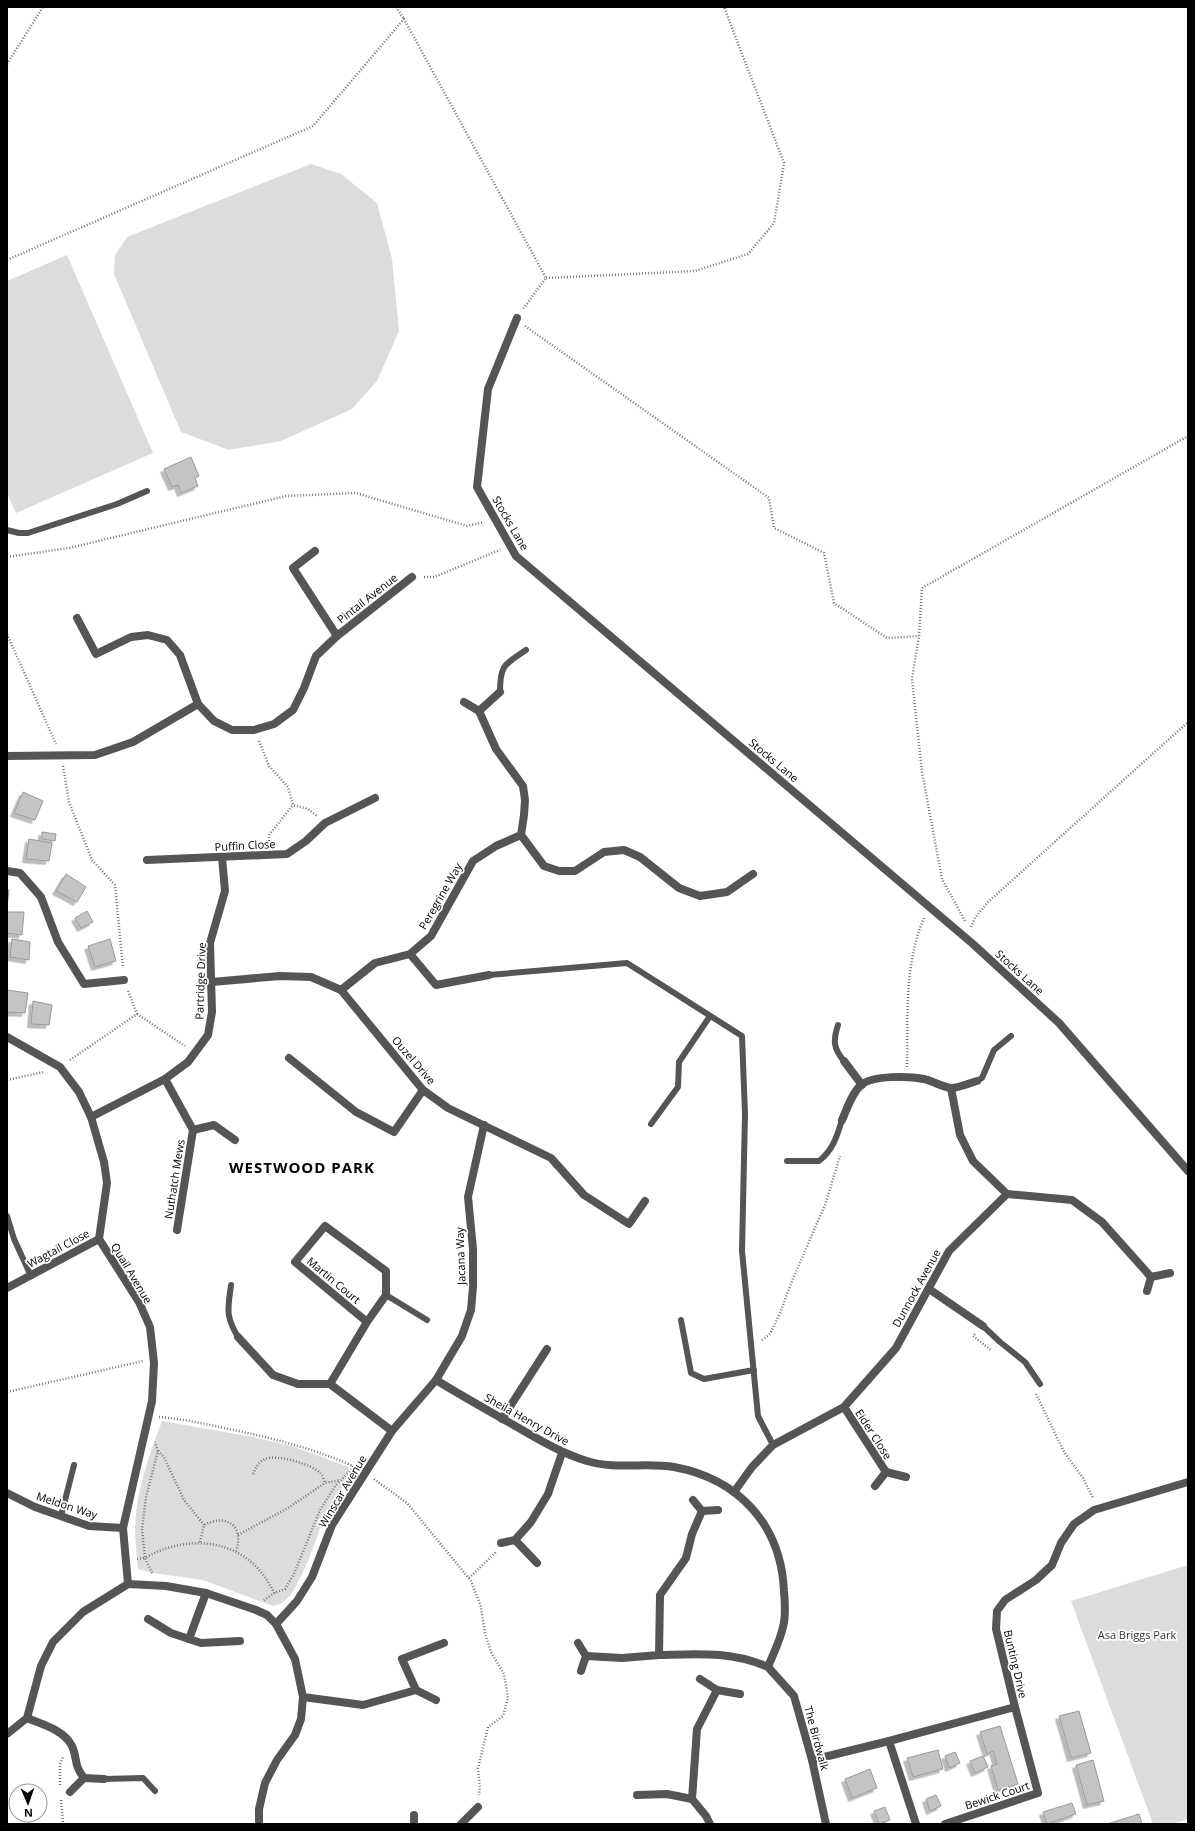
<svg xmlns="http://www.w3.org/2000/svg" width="1195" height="1831" viewBox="0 0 1195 1831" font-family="'Open Sans',sans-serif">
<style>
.green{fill:#dcdcdc}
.building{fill:#c4c4c4;stroke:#999;filter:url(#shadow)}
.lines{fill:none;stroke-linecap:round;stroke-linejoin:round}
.path{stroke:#777;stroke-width:2.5;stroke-dasharray:1 2;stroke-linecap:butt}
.lane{stroke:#555;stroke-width:6}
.street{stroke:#555;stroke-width:8}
.labels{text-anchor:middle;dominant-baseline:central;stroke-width:3.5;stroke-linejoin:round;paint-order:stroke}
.street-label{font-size:11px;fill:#000;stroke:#fff}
.park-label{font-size:11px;fill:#333;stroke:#fff}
.district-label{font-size:15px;font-weight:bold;letter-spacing:1px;fill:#000;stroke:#fff}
</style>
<defs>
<filter id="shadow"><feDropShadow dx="-3.5" dy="3.5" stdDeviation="0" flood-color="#0004"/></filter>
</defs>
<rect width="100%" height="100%" fill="#fff"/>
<!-- green -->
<g class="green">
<path d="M 311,164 L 341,174 L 377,203 L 392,259 L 399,331 L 377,381 L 352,409 L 281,441 L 229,450 L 181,432 L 114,274 L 115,255 L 127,237 Z"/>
<path d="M 67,255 L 153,453 L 16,513 L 7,493 L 7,281 Z"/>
<path d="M 162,1421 L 253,1437 L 292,1446 L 349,1467 C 347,1486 333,1500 325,1516 C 317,1535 299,1594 282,1603 C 279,1605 275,1605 273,1606 L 203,1580 L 153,1573 L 138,1569 C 137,1556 135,1542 135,1529 C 136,1492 149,1455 162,1421 Z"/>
<path d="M 1188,1565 L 1188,1819 L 1173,1824 L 1153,1824 L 1071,1601 Z"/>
</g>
<!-- building -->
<g class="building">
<path d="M 191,457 L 199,476 L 195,478 L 198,486 L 181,493 L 178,485 L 172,487 L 164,469 Z"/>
<path d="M 23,792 L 43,801 L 35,820 L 14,813 Z"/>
<path d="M 42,832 L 56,834 L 55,841 L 42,839 Z"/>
<path d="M 29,839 L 52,843 L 49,861 L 26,859 Z"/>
<path d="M 66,874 L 86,887 L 77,902 L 56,891 Z"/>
<path d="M 7,890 L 9,890 L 7,907 Z"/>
<path d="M 87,911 L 93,922 L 81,928 L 75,918 Z"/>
<path d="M 7,912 L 24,912 L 22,935 L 7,933 Z"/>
<path d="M 12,939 L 30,942 L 29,960 L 10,957 Z"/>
<path d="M 110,939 L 116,961 L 95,967 L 88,946 Z"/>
<path d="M 7,990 L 28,993 L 25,1013 L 7,1012 Z"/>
<path d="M 33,1001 L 52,1005 L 49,1025 L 31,1024 Z"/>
<path d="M 1079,1711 L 1091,1753 L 1071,1758 L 1059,1716 Z"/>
<path d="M 1000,1726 L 1018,1784 L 998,1790 L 991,1766 L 997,1764 L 993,1751 L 987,1754 L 980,1732 Z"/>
<path d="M 938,1750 L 943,1769 L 913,1777 L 907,1758 Z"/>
<path d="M 955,1752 L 960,1763 L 949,1768 L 945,1756 Z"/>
<path d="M 983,1756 L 988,1767 L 975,1773 L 970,1761 Z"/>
<path d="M 1093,1760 L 1104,1801 L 1087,1805 L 1076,1765 Z"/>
<path d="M 870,1769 L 877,1788 L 852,1798 L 845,1779 Z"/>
<path d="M 936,1795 L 941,1806 L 930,1811 L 926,1799 Z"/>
<path d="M 1072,1803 L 1076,1814 L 1047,1824 L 1043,1812 Z"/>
<path d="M 885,1807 L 890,1820 L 879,1824 L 874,1811 Z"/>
<path d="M 1139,1814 L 1142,1824 L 1107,1824 Z"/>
</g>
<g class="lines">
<!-- path -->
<g class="path">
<path d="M 396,7 L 404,19"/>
<path d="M 7,64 L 43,7"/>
<path d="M 7,260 L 313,126 L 404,19 L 546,278 L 523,309"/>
<path d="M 546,278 L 695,271 L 748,254 L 774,223 L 784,163 L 724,7"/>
<path d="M 525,326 L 769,498 L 774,528 L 824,553 L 834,603 L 887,638 L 919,636"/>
<path d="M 7,557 L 69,548 L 286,496 L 356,493 L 467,526 L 484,522"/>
<path d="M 424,577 L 434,577 L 500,550"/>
<path d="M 7,634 L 56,744"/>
<path d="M 259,741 L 269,766 L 288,787 L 293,805 L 308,809 L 317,816"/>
<path d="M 63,766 L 69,802 L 92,860 L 115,885 L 123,968"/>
<path d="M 269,844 L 269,835 L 293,805"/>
<path d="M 965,921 L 942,879 L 922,772 L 912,679 L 919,636 L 922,588 L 1188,436"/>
<path d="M 971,927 L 975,918 L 988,902 L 1188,722"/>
<path d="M 137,1014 L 185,1046"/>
<path d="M 70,1060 L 137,1014 L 128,991"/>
<path d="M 907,1067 C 908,1018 904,964 924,918"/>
<path d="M 7,1080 L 44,1072"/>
<path d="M 975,1334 L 973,1336 L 992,1351"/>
<path d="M 762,1340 L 770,1334 L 780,1313 L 792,1281 L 825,1205 L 840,1156"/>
<path d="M 7,1392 L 143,1361"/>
<path d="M 1036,1394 L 1064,1452 L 1083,1478 L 1093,1498"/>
<path d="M 159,1417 C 183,1419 206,1424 229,1429 C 272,1438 312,1448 353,1466 L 351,1470 L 336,1485 L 320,1510 L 294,1574 L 285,1589 L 274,1593"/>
<path d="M 158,1451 L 164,1457 L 184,1500 L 204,1525"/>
<path d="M 253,1474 C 256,1468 258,1462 265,1459 C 276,1454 313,1464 321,1474 C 323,1476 324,1480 325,1483 L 340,1480"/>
<path d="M 374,1479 L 407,1503 L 471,1581 L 481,1607 L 485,1633 L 491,1652 L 504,1674 L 508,1698 L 503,1716 L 488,1727 L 478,1768 L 480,1787 L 479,1795"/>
<path d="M 238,1535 L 288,1508 L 325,1483"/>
<path d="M 200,1542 L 204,1525 C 226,1513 245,1526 236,1551"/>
<path d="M 137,1559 L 145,1558 L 142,1529 L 146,1497 L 158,1451 L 155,1442"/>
<path d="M 152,1573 L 145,1558 C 192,1531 250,1540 274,1593 L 263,1601"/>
<path d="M 469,1578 L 496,1552"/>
<path d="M 60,1785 L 60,1764 L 63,1757"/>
<path d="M 61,1800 L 63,1824"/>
</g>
<!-- lane -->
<g class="lane">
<path d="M 7,530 L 19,533 L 28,533 L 117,504 L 147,491"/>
<path d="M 500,692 C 500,665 504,665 526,650"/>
<path d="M 489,975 L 627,963 L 742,1036 L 745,1114 L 742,1251 L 758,1416 L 773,1445"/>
<path d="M 838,1025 C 833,1040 833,1048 844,1061"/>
<path d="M 977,1081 L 982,1078 L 994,1050 L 1011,1036"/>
<path d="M 651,1124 L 678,1087 L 679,1062 L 710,1016"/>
<path d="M 787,1161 L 819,1161 C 833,1150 837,1136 842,1120"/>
<path d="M 7,1216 L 14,1239 L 31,1276"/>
<path d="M 231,1285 C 228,1309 225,1315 238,1337"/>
<path d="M 386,1295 L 427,1320"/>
<path d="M 681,1320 L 691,1373 L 704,1379 L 754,1370"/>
<path d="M 983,1326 L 1000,1342 L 1025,1362 L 1040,1384"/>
<path d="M 61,1516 L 74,1465"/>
<path d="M 104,1779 L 143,1778 L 155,1791"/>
</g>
<!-- street -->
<g class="street">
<path d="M 517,318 L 488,389 L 477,487 L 516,556 L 973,944 L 1059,1023 L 1188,1171"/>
<path d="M 315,551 L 293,568 L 337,636"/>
<path d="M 77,618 L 96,654 L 131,637 L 148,635 L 167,640 L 180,655 L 198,704 L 214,721 L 232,730 L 254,730 L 274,724 L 293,710 L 304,688 L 316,656 L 337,636 L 412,577"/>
<path d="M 464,702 L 479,711"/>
<path d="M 7,756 L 95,755 L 133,742 L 198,704"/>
<path d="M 521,835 L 544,866 L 559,871 L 575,871 L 604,852 L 624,850 L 640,857 L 679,888 L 700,896 L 727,892 L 753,874"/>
<path d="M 147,860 L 287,854 L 306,841 L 325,823 L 375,798"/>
<path d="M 7,871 L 20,873 L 41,897 L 58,942 L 84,984 L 124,980"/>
<path d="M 410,954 L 436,985 L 489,975"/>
<path d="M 212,982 L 280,976 L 311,977 L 341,990 L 423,1090 L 448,1108 L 551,1158 L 584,1195 L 629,1224 L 645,1201"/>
<path d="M 341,990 L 375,963 L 410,954 L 431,936 L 473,861 L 496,846 L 521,835 L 524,815 L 525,800 L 523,786 L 496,749 L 479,711 L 500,692"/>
<path d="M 7,1037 L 60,1067 L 79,1092 L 91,1117 L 104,1162 L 107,1183 L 99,1239 L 139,1302 L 150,1327 L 154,1363 L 152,1401 L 123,1528 L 128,1584"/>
<path d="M 289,1058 L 356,1112 L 394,1132 L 423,1090"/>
<path d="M 844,1061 L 862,1085"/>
<path d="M 165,1079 L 193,1130 L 177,1230"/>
<path d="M 951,1088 L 960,1135 L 973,1161 L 1007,1194"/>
<path d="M 91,1117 L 165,1079 L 188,1062 L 208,1035 L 212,1012 L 210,943 L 225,891 L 222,857"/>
<path d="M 842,1120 C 847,1109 852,1093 861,1085 C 873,1075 910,1076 924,1079 C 933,1081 942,1087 951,1088 C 958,1088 970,1083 977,1081"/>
<path d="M 193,1130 L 214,1125 L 235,1140"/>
<path d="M 7,1288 L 99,1239"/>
<path d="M 929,1289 L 983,1326"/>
<path d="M 1147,1291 L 1151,1277"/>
<path d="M 238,1337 L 273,1375 L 298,1384 L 330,1384 L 392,1431"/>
<path d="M 436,1380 C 462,1396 489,1411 517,1427 C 540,1440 561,1453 587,1461 C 616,1470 645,1462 674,1467 C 739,1479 781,1525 784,1591 C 785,1602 786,1616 783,1627 C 780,1641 773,1654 768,1667 C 731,1651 698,1654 659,1655"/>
<path d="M 330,1384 L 367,1322 L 386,1295 L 386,1271 L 325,1226 L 295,1262 L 367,1322"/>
<path d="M 844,1407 L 886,1472"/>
<path d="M 502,1419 L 547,1349"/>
<path d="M 875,1486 L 886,1472 L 906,1477"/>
<path d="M 734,1492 L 752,1467 L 773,1445 L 844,1407 L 896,1348 L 949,1251 L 1007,1194 L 1072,1200 L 1102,1222 L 1151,1277 L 1170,1273"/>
<path d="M 7,1493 L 35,1507 L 89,1526 L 123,1528"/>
<path d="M 693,1500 L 702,1511"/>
<path d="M 702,1511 L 718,1510"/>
<path d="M 515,1540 L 537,1563"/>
<path d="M 501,1543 L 515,1540 L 531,1522 L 548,1494 L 562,1453"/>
<path d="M 128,1584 L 166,1586 L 206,1593 L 256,1610 L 267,1615 L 276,1624 L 295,1659 L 303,1697 L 301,1719 L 295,1735 L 277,1760 L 265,1783 L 259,1809 L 259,1824"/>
<path d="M 148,1619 L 171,1633 L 201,1643 L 240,1641"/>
<path d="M 276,1624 L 297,1601 L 312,1577 L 332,1525 L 392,1431 L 436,1380 L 462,1336 L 471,1310 L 473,1287 L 473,1249 L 468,1197 L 484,1125"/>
<path d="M 189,1639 L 206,1593"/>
<path d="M 578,1643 L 586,1656 L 581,1671"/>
<path d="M 586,1656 L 622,1658 L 659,1655 L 660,1595 L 686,1558 L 692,1534 L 702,1511"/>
<path d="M 768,1667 L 794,1696 L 812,1760 L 826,1824"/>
<path d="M 700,1679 L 717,1690 L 740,1694"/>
<path d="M 416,1690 L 436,1700"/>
<path d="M 303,1697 L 363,1705 L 416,1690 L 402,1659 L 444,1643"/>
<path d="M 27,1718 C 42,1724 64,1730 72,1746 C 78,1759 73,1764 84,1778 L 104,1779"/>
<path d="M 7,1734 L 27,1718 L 41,1666 L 53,1642 L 83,1612 L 128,1584"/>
<path d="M 889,1741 L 916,1824"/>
<path d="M 812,1760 L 889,1741 L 1015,1707"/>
<path d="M 70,1792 L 84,1778"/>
<path d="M 637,1795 L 667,1794 L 692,1799"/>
<path d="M 414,1824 L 414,1815"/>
<path d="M 461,1824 L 478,1807"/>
<path d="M 710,1824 L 706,1816 L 692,1799 L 697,1729 L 717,1690"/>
<path d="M 945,1824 L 1038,1793 L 1015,1707 L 996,1629 L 997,1611 L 1005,1600 L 1036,1580 L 1052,1565 L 1061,1543 L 1074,1524 L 1094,1510 L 1188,1482"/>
</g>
</g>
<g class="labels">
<!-- street labels -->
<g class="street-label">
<text transform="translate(511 523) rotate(60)">Stocks Lane</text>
<text transform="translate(367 598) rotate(-38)">Pintail Avenue</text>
<text transform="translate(774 760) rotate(40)">Stocks Lane</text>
<text transform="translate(245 845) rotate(-3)">Puffin Close</text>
<text transform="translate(440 896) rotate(-60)">Peregrine Way</text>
<text transform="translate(1020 972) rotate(42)">Stocks Lane</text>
<text transform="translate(200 981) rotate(-88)">Partridge Drive</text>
<text transform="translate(414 1060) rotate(49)">Ouzel Drive</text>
<text transform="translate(174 1179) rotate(-81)">Nuthatch Mews</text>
<text transform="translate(58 1248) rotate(-28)">Wagtail Close</text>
<text transform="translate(460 1256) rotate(-92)">Jacana Way</text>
<text transform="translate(132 1273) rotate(59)">Quail Avenue</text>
<text transform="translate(334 1280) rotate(40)">Martin Court</text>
<text transform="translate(916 1288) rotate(-61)">Dunnock Avenue</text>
<text transform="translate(527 1419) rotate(29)">Sheila Henry Drive</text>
<text transform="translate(874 1434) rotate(57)">Eider Close</text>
<text transform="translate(342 1491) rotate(-59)">Winscar Avenue</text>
<text transform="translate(67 1505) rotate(18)">Meldon Way</text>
<text transform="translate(1016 1664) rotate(77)">Bunting Drive</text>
<text transform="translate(817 1738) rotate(75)">The Birdwalk</text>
<text transform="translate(997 1795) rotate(-18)">Bewick Court</text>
</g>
<!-- park labels -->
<g class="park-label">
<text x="1137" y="1634">Asa Briggs Park</text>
</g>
<!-- district labels -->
<g class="district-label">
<text x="302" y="1167">WESTWOOD PARK</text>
</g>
</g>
<!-- border -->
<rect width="1195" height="1831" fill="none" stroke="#000000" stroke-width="16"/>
<!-- north arrow -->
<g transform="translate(28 1803) rotate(178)"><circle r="19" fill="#ffffff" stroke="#999999"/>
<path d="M0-3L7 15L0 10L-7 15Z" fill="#000000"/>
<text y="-6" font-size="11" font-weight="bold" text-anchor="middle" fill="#000000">N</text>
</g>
</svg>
